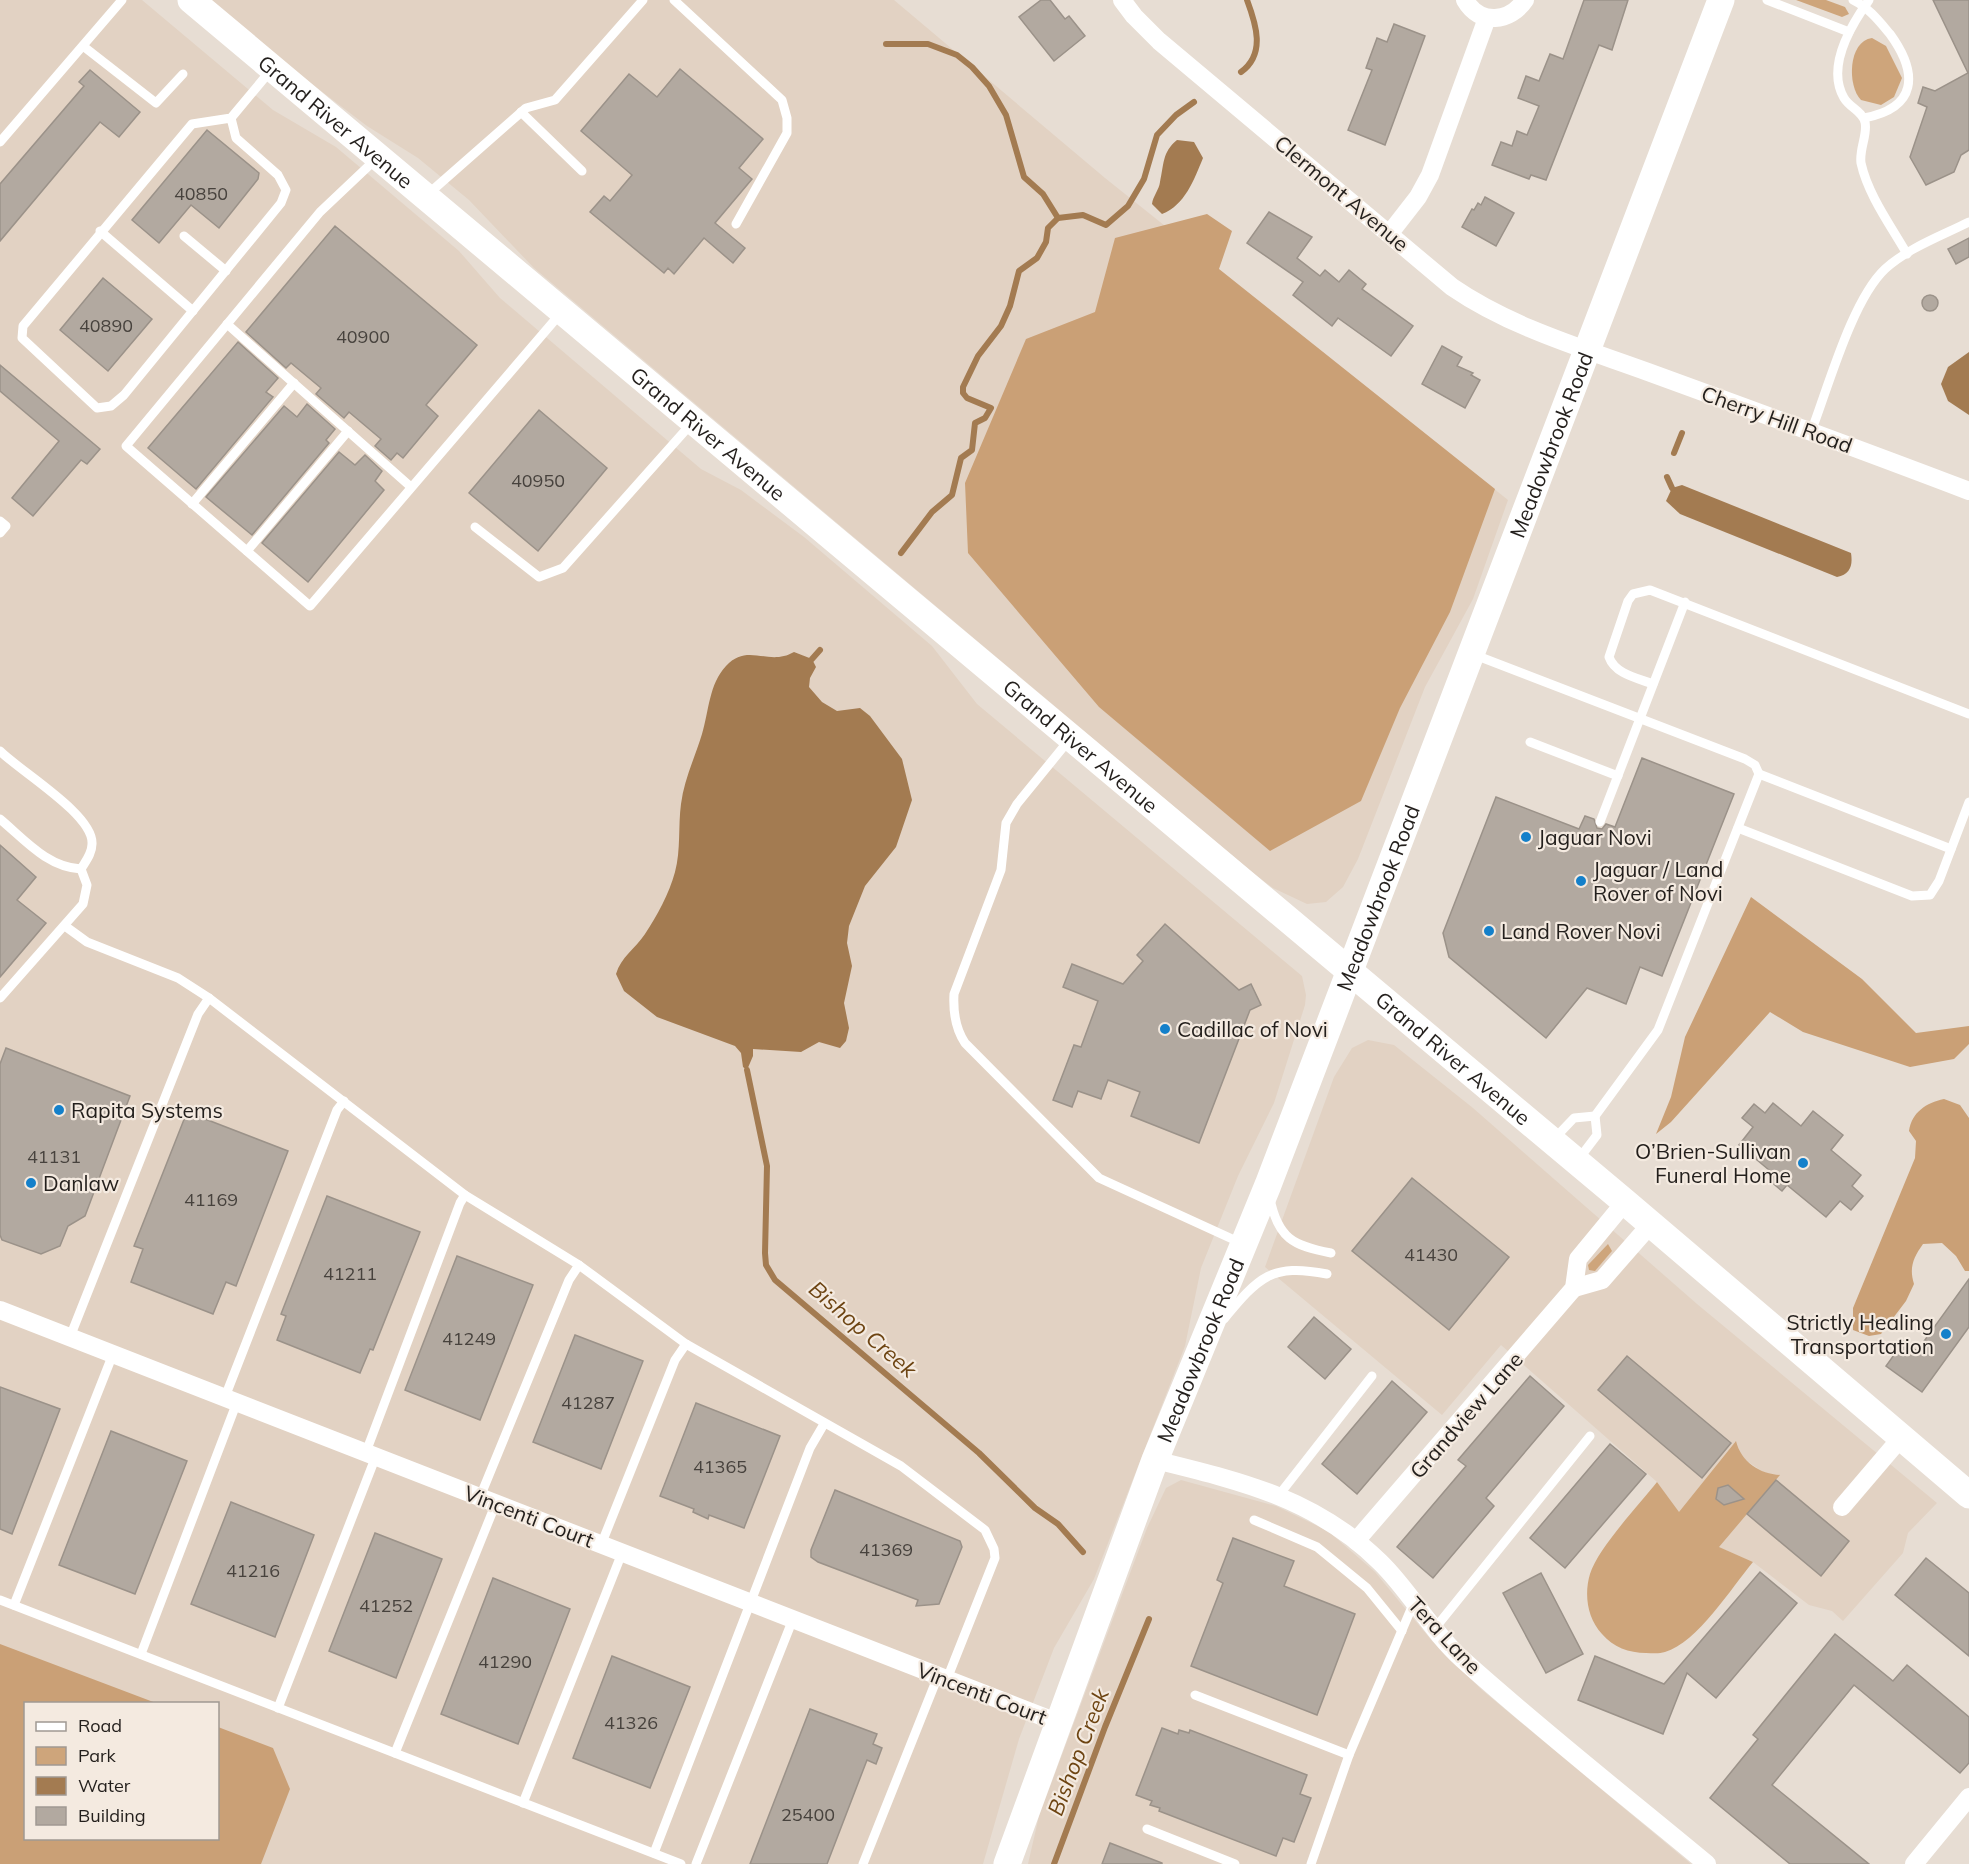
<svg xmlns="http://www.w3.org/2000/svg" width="1969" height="1864" viewBox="0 0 1969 1864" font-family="Mulish,sans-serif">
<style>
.built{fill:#e2d2c3;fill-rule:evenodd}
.green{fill:#cea57b}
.forest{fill:#caa076}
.water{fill:#a37b51}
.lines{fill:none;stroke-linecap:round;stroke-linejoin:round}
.stream{stroke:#a37b51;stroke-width:6}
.building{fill:#b2a9a0;stroke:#9b9289;stroke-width:1.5}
.lane{stroke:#fff;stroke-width:9}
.street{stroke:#fff;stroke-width:18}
.secondary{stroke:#fff;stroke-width:27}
.poi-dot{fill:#1480ca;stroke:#f4eae0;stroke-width:2}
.labels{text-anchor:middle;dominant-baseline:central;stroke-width:4.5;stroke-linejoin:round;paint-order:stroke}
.number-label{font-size:18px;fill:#47423d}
.street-label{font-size:21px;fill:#231f1c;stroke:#f4eae0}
.poi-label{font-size:21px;fill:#231f1c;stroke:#f4eae0;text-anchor:start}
.water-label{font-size:22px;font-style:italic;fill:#6d4412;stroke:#f4eae0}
</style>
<rect width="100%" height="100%" fill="#e7ddd3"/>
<!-- built -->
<g class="built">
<path d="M 0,0 L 142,0 L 273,110 L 336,147 L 459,251 L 500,298 L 701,469 L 741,490 L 804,537 L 932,646 L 977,704 L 1302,976 L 1306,995 L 1305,1005 L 1274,1103 L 1238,1176 L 1201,1268 L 1185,1346 L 1094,1579 L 1054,1648 L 1019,1739 L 983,1864 L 0,1864 ZM 26,1704 L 218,1704 L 218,1838 L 26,1838 Z"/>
<path d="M 211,0 L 894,0 L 1105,178 L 1508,500 L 1473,599 L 1425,687 L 1358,859 L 1343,887 L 1326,902 L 1307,904 L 1273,888 L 1253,873 L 534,268 L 469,200 L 418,158 L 367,126 L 300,75 Z"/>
<path d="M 1368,1040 L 1394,1045 L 1473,1108 L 1697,1304 L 1937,1503 L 1908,1533 L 1903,1553 L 1843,1621 L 1832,1611 L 1809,1605 L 1753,1562 L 1718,1547 L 1779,1476 L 1766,1474 L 1747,1461 L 1738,1451 L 1735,1442 L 1679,1513 L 1657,1482 L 1501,1345 L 1442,1415 L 1265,1267 L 1334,1077 L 1352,1048 Z"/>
<path d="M 1181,1480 L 1276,1506 L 1328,1531 L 1375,1572 L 1432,1641 L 1482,1690 L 1691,1864 L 1028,1864 L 1039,1816 L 1147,1528 L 1166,1488 Z"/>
</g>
<!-- green -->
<g class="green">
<path d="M 1796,0 L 1826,0 L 1845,7 L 1849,14 L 1842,17 Z"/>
<path d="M 1872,38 L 1886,46 L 1902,78 L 1894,97 L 1881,105 L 1861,100 C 1847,86 1848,41 1872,38 Z"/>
<path d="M 1608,1244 L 1612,1251 L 1595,1271 L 1589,1270 L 1588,1265 Z"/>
<path d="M 1736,1441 C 1741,1462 1760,1474 1780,1475 L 1719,1547 L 1753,1562 C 1732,1587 1697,1643 1665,1652 C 1659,1654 1652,1653 1646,1653 C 1629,1653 1613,1647 1602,1634 C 1587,1618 1584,1594 1590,1574 C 1598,1548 1639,1505 1657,1482 L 1679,1512 Z"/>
</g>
<!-- forest -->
<g class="forest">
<path d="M 1207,214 L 1232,231 L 1219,269 L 1495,489 L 1450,612 L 1400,708 L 1361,801 L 1270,851 L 1099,707 L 968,553 L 965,483 L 1026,339 L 1095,312 L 1115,238 Z"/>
<path d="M 1751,897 L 1862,979 L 1916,1033 L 1969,1026 L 1969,1044 L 1954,1059 L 1910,1067 L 1803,1032 L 1770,1012 L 1671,1122 L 1656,1134 L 1671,1097 L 1685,1037 Z"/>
<path d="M 1944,1099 L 1960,1105 L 1969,1118 L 1969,1271 L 1965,1271 L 1956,1256 L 1942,1243 L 1923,1244 C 1913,1258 1909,1268 1914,1284 L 1906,1301 L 1881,1334 L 1869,1336 L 1853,1330 L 1853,1308 L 1915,1158 L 1916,1141 L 1909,1131 C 1912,1112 1926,1103 1944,1099 Z"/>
<path d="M 0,1644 L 156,1703 L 26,1704 L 26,1838 L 218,1838 L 218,1727 L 273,1748 L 290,1789 L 261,1864 L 0,1864 Z"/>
</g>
<!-- water -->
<g class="water">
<path d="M 1177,140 L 1194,142 L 1203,158 C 1194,180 1185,205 1162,214 L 1152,204 C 1153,196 1159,190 1160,182 C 1164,165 1162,152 1177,140 Z"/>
<path d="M 1969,352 L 1969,415 L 1948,401 L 1941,384 L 1948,367 Z"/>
<path d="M 1682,485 L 1851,553 C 1853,566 1850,574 1837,577 L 1680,514 L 1666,501 L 1672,488 Z"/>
<path d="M 794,652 L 812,659 L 816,667 L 810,678 L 809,687 L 822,702 L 837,711 L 860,708 L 870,716 L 902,759 L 912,800 L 896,847 L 865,886 L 849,926 L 847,943 L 852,966 L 844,1003 L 849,1028 L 846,1041 L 840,1048 L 819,1042 L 801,1052 L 753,1049 L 753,1056 L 747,1070 L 743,1067 L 741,1053 L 735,1046 L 657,1017 L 624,991 L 616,974 C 621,957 635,949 645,934 C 657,916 669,894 675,872 C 681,850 678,826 681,804 C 684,780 695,757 702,734 C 709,711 709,684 726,666 C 748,642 768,667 794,652 Z"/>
</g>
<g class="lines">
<!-- stream -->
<g class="stream">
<path d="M 886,44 L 928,44 L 957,55 L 972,67 L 989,86 L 1006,115 L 1024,177 L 1043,194 L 1058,218"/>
<path d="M 1241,72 C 1266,54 1256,24 1247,0"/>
<path d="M 1674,453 L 1682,433"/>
<path d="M 1667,477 L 1672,488"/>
<path d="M 901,553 L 932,512 L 952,495 L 961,458 L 972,450 L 975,423 L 985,418 L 991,408 L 967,398 L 963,393 L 963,387 L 978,356 L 1001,326 L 1010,306 L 1019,271 L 1037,258 L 1046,242 L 1048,228 L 1058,218 L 1083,215 L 1106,225 L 1128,206 L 1144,179 L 1157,135 L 1176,115 L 1194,102"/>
<path d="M 812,659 L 820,650"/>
<path d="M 747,1070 L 767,1166 L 765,1253 L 766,1265 L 775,1280 L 979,1453 L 1035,1508 L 1058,1524 L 1083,1552"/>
<path d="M 1054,1864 L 1105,1727 L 1149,1619"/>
</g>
</g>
<!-- building -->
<g class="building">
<path d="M 1041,0 L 1050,0 L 1065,19 L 1069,16 L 1085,36 L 1054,61 L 1019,17 Z"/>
<path d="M 1584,0 L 1628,0 L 1612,50 L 1599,45 L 1546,180 L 1531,175 L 1529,179 L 1492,165 L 1501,142 L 1512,146 L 1517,131 L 1527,135 L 1539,106 L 1518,98 L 1526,76 L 1539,81 L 1550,54 L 1563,59 Z"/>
<path d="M 1933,0 L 1969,0 L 1969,150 L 1961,155 L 1954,172 L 1926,185 L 1910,157 L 1927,107 L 1918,103 L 1923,87 L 1935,91 L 1968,73 Z"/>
<path d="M 1394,24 L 1425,36 L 1385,145 L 1348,130 L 1372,70 L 1366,68 L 1377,38 L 1387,42 Z"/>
<path d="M 680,69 L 763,139 L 739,168 L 752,179 L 715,223 L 745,248 L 733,263 L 704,238 L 674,274 L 668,268 L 664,273 L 590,212 L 604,196 L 610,201 L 632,175 L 581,131 L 629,74 L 657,97 Z"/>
<path d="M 90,70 L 140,112 L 119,137 L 100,122 L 0,241 L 0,184 L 84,86 L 79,82 Z"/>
<path d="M 207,130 L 259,173 L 258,179 L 219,228 L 191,205 L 159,243 L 132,220 Z"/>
<path d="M 1485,197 L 1514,213 L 1496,246 L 1462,227 L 1472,209 L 1474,210 L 1478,203 L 1481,205 Z"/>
<path d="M 1269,212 L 1312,237 L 1297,258 L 1320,276 L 1325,270 L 1339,282 L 1349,270 L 1366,284 L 1362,289 L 1413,326 L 1391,356 L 1338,318 L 1332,326 L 1293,295 L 1303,282 L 1247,243 Z"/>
<path d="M 335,226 L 477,345 L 426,405 L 438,416 L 403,458 L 397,453 L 391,460 L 375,446 L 381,439 L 349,412 L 344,418 L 316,394 L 321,388 L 291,363 L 286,368 L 246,332 Z"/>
<path d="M 1969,238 L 1969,257 L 1956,264 L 1948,249 Z"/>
<path d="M 103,278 L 152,319 L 108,371 L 60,330 Z"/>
<circle cx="1930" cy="303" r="8"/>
<path d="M 238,342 L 278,378 L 266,392 L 273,397 L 196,489 L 148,448 Z"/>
<path d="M 1442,346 L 1462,357 L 1457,366 L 1473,373 L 1471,375 L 1480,380 L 1465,408 L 1422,384 Z"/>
<path d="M 0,365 L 100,449 L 87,464 L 81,460 L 33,516 L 12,498 L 59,441 L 0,391 Z"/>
<path d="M 307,404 L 335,429 L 326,440 L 329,443 L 252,535 L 206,497 L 284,406 L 297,417 Z"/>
<path d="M 539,410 L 607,468 L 538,551 L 469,493 Z"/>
<path d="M 339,452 L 355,465 L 365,455 L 382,471 L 375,481 L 384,490 L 308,582 L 262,543 Z"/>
<path d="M 1642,758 L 1734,794 L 1662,976 L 1640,967 L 1626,1004 L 1587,988 L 1546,1038 L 1449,957 L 1443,933 L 1496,797 L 1579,829 L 1585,816 L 1594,819 L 1597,828 L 1602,829 L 1606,824 L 1615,827 Z"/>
<path d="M 0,845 L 36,877 L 17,900 L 46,923 L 0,977 Z"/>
<path d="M 1165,924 L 1239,990 L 1251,984 L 1261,1005 L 1250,1010 L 1199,1143 L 1131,1116 L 1140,1092 L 1108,1080 L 1101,1099 L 1078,1091 L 1072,1107 L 1053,1100 L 1074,1045 L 1081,1047 L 1098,1001 L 1063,987 L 1072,964 L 1123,984 L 1143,961 L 1137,955 Z"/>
<path d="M 6,1048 L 130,1096 L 85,1216 L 68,1226 L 60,1246 L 41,1254 L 2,1240 L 0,1235 L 0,1064 Z"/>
<path d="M 1773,1103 L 1801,1126 L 1813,1111 L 1843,1135 L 1831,1150 L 1861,1175 L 1852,1186 L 1863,1196 L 1851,1210 L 1840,1201 L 1826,1217 L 1787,1185 L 1782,1191 L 1770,1181 L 1775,1175 L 1739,1145 L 1753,1127 L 1742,1118 L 1754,1104 L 1765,1113 Z"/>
<path d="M 187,1112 L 288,1151 L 236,1286 L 226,1282 L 213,1314 L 131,1282 L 143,1249 L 134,1246 Z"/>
<path d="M 1412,1178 L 1509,1257 L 1449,1330 L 1352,1251 Z"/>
<path d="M 327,1196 L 420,1232 L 373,1350 L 370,1349 L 360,1373 L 277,1340 L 286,1316 L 281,1314 Z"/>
<path d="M 457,1256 L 533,1285 L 480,1420 L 405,1390 Z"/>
<path d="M 1969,1279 L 1969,1327 L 1922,1392 L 1886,1366 L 1904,1341 L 1917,1351 Z"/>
<path d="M 1314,1317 L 1351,1349 L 1325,1379 L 1288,1347 Z"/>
<path d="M 575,1335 L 643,1361 L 601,1469 L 533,1442 Z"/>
<path d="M 1627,1356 L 1731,1443 L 1702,1478 L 1598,1390 Z"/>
<path d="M 1530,1376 L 1564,1406 L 1486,1498 L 1494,1506 L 1433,1578 L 1397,1547 L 1466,1466 L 1458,1460 Z"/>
<path d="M 1392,1381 L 1427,1412 L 1357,1494 L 1322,1464 Z"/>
<path d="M 0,1387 L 60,1409 L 12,1534 L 0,1529 Z"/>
<path d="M 696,1403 L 780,1436 L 744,1528 L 709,1515 L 708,1519 L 693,1512 L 694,1509 L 660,1496 Z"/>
<path d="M 111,1431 L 187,1461 L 135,1594 L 59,1565 Z"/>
<path d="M 1610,1444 L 1646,1474 L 1565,1568 L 1530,1538 Z"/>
<path d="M 1776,1480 L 1849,1541 L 1821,1576 L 1747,1514 Z"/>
<path d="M 1728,1485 L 1744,1499 L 1724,1505 L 1716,1499 L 1718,1488 Z"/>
<path d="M 835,1490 L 960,1541 L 962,1547 L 939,1604 L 916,1606 L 918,1600 L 818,1562 L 811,1557 L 811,1550 Z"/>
<path d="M 231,1502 L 314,1535 L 275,1637 L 191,1604 Z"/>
<path d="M 375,1533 L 442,1559 L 396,1678 L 329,1651 Z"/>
<path d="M 1233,1538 L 1294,1561 L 1284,1586 L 1355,1614 L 1317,1715 L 1191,1666 L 1223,1583 L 1217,1580 Z"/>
<path d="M 1926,1558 L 1969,1593 L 1969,1656 L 1895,1595 Z"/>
<path d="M 1760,1572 L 1797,1603 L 1716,1698 L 1687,1673 L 1663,1734 L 1578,1700 L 1595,1656 L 1664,1684 Z"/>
<path d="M 1541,1573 L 1583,1654 L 1546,1673 L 1503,1593 Z"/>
<path d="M 493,1578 L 570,1609 L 518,1744 L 441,1714 Z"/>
<path d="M 1835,1634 L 1893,1681 L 1907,1665 L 1969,1717 L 1969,1763 L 1960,1773 L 1854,1685 L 1772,1785 L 1869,1864 L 1790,1864 L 1710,1798 L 1758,1739 L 1753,1735 Z"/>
<path d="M 612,1656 L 690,1687 L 650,1788 L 573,1758 Z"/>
<path d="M 810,1709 L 877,1734 L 873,1744 L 882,1748 L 876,1764 L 867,1760 L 827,1864 L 750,1864 Z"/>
<path d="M 1162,1728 L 1178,1734 L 1179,1730 L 1189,1733 L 1190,1730 L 1307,1775 L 1300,1794 L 1311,1798 L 1294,1842 L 1283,1838 L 1276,1856 L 1159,1811 L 1160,1808 L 1150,1805 L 1152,1801 L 1136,1795 Z"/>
<path d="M 1110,1843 L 1162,1863 L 1162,1864 L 1102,1864 Z"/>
</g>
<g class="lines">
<!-- lane -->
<g class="lane">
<path d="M 674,0 L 782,100 L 787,118 L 787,133 L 736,224"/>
<path d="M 1767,0 L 1849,32"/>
<path d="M 1853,0 C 1869,8 1879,21 1890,34 C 1919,74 1917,108 1864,118"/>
<path d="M 1869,0 C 1851,25 1826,67 1844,98 C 1850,108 1862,111 1865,122 C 1868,134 1859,149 1861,163 C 1868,195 1891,226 1907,254"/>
<path d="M 83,46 L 156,103 L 183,74"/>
<path d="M 521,112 L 582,171"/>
<path d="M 231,118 L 236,138 L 278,175 L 286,190 L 281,203 L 124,395 L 111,406 L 97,408 L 22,338 L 23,326 L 192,124 L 231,118 L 271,70"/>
<path d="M 0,142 L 122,0"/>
<path d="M 376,159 L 320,212 L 126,446 L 310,606 L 560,314"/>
<path d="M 427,195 L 526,108 L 555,100 L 643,0"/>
<path d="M 100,231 L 193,311"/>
<path d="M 184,236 L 226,271"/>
<path d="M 227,324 L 411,487"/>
<path d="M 1811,432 C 1828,388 1852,300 1885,269 C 1908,248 1941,236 1969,222"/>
<path d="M 192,504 L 294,383"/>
<path d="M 0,521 L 6,526 L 0,533"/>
<path d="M 475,527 L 539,577 L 563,568 L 691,424"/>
<path d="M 247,551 L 348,431"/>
<path d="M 1475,655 L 1745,759 L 1755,765 L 1759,774 L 1658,1030 L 1595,1116"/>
<path d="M 1653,684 C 1637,678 1615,674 1609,657 L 1628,601 L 1633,594 L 1650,590 L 1969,714"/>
<path d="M 1069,740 L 1017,804 L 1006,823 L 1001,870 L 954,994 C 953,1012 955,1028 965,1043 L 1099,1178 L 1241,1243"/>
<path d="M 1530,742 L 1618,776"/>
<path d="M 0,751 C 21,772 94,815 92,844 C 92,854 85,862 81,869 L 87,885 L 83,904 L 0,998"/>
<path d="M 1759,774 L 1951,849"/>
<path d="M 0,819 C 25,840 47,867 81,869"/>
<path d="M 1600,822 L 1685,602"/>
<path d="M 1738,828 L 1912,896 L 1930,895 L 1939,881 L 1969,802"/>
<path d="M 65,926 L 87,942 L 178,978 L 209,998 L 465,1195 L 579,1265 L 686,1344 L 901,1466 L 985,1530 L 994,1549 L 995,1558 L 947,1679"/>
<path d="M 1553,1140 L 1574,1118 L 1595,1116 L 1597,1135 L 1578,1160"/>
<path d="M 1270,1199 C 1278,1238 1293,1246 1331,1253"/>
<path d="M 1224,1319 C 1259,1277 1271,1263 1327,1274"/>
<path d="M 70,1337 L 198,1014 L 209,998"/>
<path d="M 225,1397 L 337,1110 L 344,1101"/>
<path d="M 366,1452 L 460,1203 L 465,1195"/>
<path d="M 1279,1495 L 1372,1376"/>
<path d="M 480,1497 L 569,1280 L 579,1265"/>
<path d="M 1254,1520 L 1317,1547 L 1367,1588 L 1402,1631"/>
<path d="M 601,1545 L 675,1360 L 686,1344"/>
<path d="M 0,1600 L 681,1864"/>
<path d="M 14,1605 L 113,1354"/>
<path d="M 1436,1627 L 1590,1436"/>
<path d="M 141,1654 L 237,1402"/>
<path d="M 1195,1695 L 1349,1755"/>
<path d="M 278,1708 L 376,1456"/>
<path d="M 395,1753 L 496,1503"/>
<path d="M 523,1803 L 622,1553"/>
<path d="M 1147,1829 L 1235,1864"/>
<path d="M 654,1853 L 810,1448 L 824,1424"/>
<path d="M 696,1864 L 793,1619"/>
<path d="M 863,1864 L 938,1676"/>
<path d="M 1311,1864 L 1349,1755 L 1414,1602"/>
</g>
<!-- street -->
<g class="street">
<path d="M 1122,0 L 1134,16 L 1159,41 L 1452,287 C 1510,327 1582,348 1648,372 C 1755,411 1862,450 1969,491"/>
<path d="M 1465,0 C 1480,26 1510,22 1525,0"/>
<path d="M 1390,233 L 1418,197 L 1430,175 L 1487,18"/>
<path d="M 1574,1288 L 1602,1280 L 1650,1225"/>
<path d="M 0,1310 L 1059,1723"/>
<path d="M 1155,1460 C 1240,1481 1315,1498 1380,1562 C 1410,1591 1431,1631 1462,1659 C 1541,1730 1625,1796 1707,1864"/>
<path d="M 1842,1507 L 1900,1439"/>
<path d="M 1356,1541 L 1574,1288 L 1578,1259 L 1625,1202"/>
<path d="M 1914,1864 L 1969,1797"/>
</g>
<!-- secondary -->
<g class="secondary">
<path id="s1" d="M 191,0 L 1625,1202 L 1969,1495"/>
<path id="s2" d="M 1007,1864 L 1155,1460 L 1268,1185 L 1721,0"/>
</g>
</g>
<!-- markers -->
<g class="poi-dot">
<circle cx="1526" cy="837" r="6"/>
<circle cx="1581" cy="881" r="6"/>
<circle cx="1489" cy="931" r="6"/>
<circle cx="1165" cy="1029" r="6"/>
<circle cx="59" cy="1110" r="6"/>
<circle cx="1803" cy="1163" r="6"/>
<circle cx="31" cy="1183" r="6"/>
<circle cx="1946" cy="1334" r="6"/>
</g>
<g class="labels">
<!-- number labels -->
<g class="number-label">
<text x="201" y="193">40850</text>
<text x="106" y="325">40890</text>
<text x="363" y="336">40900</text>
<text x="538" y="480">40950</text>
<text x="54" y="1156">41131</text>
<text x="211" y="1199">41169</text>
<text x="1431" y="1254">41430</text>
<text x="350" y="1273">41211</text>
<text x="469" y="1338">41249</text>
<text x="588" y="1402">41287</text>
<text x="720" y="1466">41365</text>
<text x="886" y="1549">41369</text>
<text x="253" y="1570">41216</text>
<text x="386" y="1605">41252</text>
<text x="505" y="1661">41290</text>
<text x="631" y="1722">41326</text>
<text x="808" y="1814">25400</text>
</g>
<!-- street labels -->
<g class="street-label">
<text stroke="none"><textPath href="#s1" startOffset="189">Grand River Avenue</textPath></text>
<text transform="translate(1342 193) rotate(40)">Clermont Avenue</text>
<text transform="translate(1777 419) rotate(20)">Cherry Hill Road</text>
<text stroke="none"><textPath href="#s1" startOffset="675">Grand River Avenue</textPath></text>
<text stroke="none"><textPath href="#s2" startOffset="1520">Meadowbrook Road</textPath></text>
<text stroke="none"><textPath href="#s1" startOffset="1161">Grand River Avenue</textPath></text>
<text stroke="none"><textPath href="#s2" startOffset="1035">Meadowbrook Road</textPath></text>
<text stroke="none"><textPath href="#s1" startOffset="1647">Grand River Avenue</textPath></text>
<text stroke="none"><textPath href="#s2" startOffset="549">Meadowbrook Road</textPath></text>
<text transform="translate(1466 1415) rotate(-49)">Grandview Lane</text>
<text transform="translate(529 1516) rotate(21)">Vincenti Court</text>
<text transform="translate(1445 1635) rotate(47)">Tera Lane</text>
<text transform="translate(982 1693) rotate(21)">Vincenti Court</text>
</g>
<!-- poi labels -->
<g class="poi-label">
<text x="1538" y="837">Jaguar Novi</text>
<text x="1593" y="869">Jaguar / Land<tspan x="1593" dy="24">Rover of Novi</tspan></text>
<text x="1501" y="931">Land Rover Novi</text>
<text x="1177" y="1029">Cadillac of Novi</text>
<text x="71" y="1110">Rapita Systems</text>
<text x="1791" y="1151" text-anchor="end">O’Brien-Sullivan<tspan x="1791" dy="24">Funeral Home</tspan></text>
<text x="43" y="1183">Danlaw</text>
<text x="1934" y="1322" text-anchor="end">Strictly Healing<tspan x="1934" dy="24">Transportation</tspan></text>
</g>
<!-- water labels -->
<g class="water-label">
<text transform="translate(863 1329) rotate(41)">Bishop Creek</text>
<text transform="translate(1078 1752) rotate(-69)">Bishop Creek</text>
</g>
</g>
<!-- legend -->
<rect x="24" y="1702" width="195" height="138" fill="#f4eae0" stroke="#a09992" stroke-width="1.5"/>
<rect x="36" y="1722" width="30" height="9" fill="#ffffff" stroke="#a09992" stroke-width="1.5"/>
<text x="78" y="1732" font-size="18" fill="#231f1c">Road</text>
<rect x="36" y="1747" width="30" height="18" fill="#cea57b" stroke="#a09992" stroke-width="1.5"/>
<text x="78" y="1762" font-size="18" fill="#231f1c">Park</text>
<rect x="36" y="1777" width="30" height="18" fill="#a37b51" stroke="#a09992" stroke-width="1.5"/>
<text x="78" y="1792" font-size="18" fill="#231f1c">Water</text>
<rect x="36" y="1807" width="30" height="18" fill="#b2a9a0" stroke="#a09992" stroke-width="1.5"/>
<text x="78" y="1822" font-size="18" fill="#231f1c">Building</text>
</svg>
